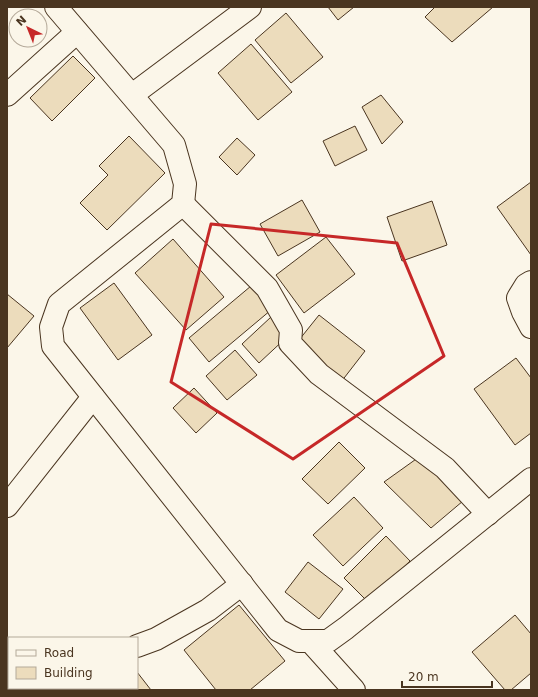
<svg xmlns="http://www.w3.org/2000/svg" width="538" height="697" viewBox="0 0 538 697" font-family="'DejaVu Sans',sans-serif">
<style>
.building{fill:#ecdcbc;stroke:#4a3520}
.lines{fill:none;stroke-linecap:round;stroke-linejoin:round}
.minor-casing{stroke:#4a3520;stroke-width:24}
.minor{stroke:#fbf6e9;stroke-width:22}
.marked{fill:none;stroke:#c62828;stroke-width:3;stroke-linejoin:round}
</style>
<rect width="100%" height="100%" fill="#fbf6e9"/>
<!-- building -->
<g class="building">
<path d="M 328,7 L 354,7 L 338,20 Z"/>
<path d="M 435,7 L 493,7 L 452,42 L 425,17 Z"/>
<path d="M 286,13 L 323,57 L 291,83 L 255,40 Z"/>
<path d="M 251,44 L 292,92 L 258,120 L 218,73 Z"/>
<path d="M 73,56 L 95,78 L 52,121 L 30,98 Z"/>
<path d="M 381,95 L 403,122 L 382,144 L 362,107 Z"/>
<path d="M 355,126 L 367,150 L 335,166 L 323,141 Z"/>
<path d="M 129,136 L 165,173 L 107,230 L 80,203 L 108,175 L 99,166 Z"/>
<path d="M 237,138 L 255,155 L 237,175 L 219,157 Z"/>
<path d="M 531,182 L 531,255 L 497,207 Z"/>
<path d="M 302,200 L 320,232 L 278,256 L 260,224 Z"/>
<path d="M 432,201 L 447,245 L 402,261 L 387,217 Z"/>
<path d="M 326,237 L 355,274 L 304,313 L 276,275 Z"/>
<path d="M 173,239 L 224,297 L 186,330 L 135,273 Z"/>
<path d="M 114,283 L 152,335 L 118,360 L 80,308 Z"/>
<path d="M 251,286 L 271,310 L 209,362 L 189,338 Z"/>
<path d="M 7,294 L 34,316 L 7,348 Z"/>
<path d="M 319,315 L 365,351 L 341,382 L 295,345 Z"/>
<path d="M 271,317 L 288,336 L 259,363 L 242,344 Z"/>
<path d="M 235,350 L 257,375 L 227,400 L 206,376 Z"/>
<path d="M 516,358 L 531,378 L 531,433 L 515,445 L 474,389 Z"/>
<path d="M 194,388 L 217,413 L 196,433 L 173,408 Z"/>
<path d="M 339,442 L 365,468 L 328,504 L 302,479 Z"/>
<path d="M 419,457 L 463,501 L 431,528 L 384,482 Z"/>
<path d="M 354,497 L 383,528 L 343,566 L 313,535 Z"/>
<path d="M 386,536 L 410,561 L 368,602 L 344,578 Z"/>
<path d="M 308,562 L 343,589 L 319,619 L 285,592 Z"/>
<path d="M 239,605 L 285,661 L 250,690 L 216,690 L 184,650 Z"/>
<path d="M 515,615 L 531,634 L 531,673 L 511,690 L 505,690 L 472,652 Z"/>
<path d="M 137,672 L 151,690 L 94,690 L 97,688 L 137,688 Z"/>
</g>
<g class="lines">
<defs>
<g id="minor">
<path d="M 56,7 L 174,145 L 185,184 L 183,204 L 59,304 L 51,327 L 53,346 L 278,630 L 299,641 L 328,641 L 346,628 L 531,479"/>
<path d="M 7,95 L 77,32"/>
<path d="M 132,95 L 250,7"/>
<path d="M 183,204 L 267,288 L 291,330 L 290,343 L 319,374 L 445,468 L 488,514"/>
<path d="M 531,282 L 526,285 L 518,298 L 523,312 L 531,327"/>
<path d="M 7,506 L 93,397"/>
<path d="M 310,641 L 354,690"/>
<path d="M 137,646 L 156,639 L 208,610 L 242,584"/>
<path d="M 68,688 L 67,689 L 68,690"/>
</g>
</defs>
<!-- minor casing -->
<use href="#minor" class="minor-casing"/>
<!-- minor -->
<use href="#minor" class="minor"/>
</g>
<!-- marked area -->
<path class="marked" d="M 211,224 L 397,243 L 444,356 L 293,459 L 171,382 Z"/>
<!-- border -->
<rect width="538" height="697" fill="none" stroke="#4a3520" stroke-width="16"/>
<!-- legend -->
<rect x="8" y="637" width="130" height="52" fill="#fbf6e9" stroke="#b4a999"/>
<rect x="16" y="650" width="20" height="6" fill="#fbf6e9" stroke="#b4a999"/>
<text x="44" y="657" font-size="12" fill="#4a3520">Road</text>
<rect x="16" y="667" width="20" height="12" fill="#ecdcbc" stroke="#b4a999"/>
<text x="44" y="677" font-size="12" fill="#4a3520">Building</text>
<!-- north arrow -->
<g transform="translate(28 28) rotate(317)"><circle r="19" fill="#fbf6e9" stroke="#b4a999"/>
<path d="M0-3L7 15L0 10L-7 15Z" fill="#c62828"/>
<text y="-6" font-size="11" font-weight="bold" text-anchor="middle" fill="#4a3520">N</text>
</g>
<!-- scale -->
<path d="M402 681v6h90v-6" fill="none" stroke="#4a3520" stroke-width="2"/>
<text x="408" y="681" font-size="12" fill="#4a3520" stroke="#fbf6e9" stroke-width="3" paint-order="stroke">20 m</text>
</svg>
